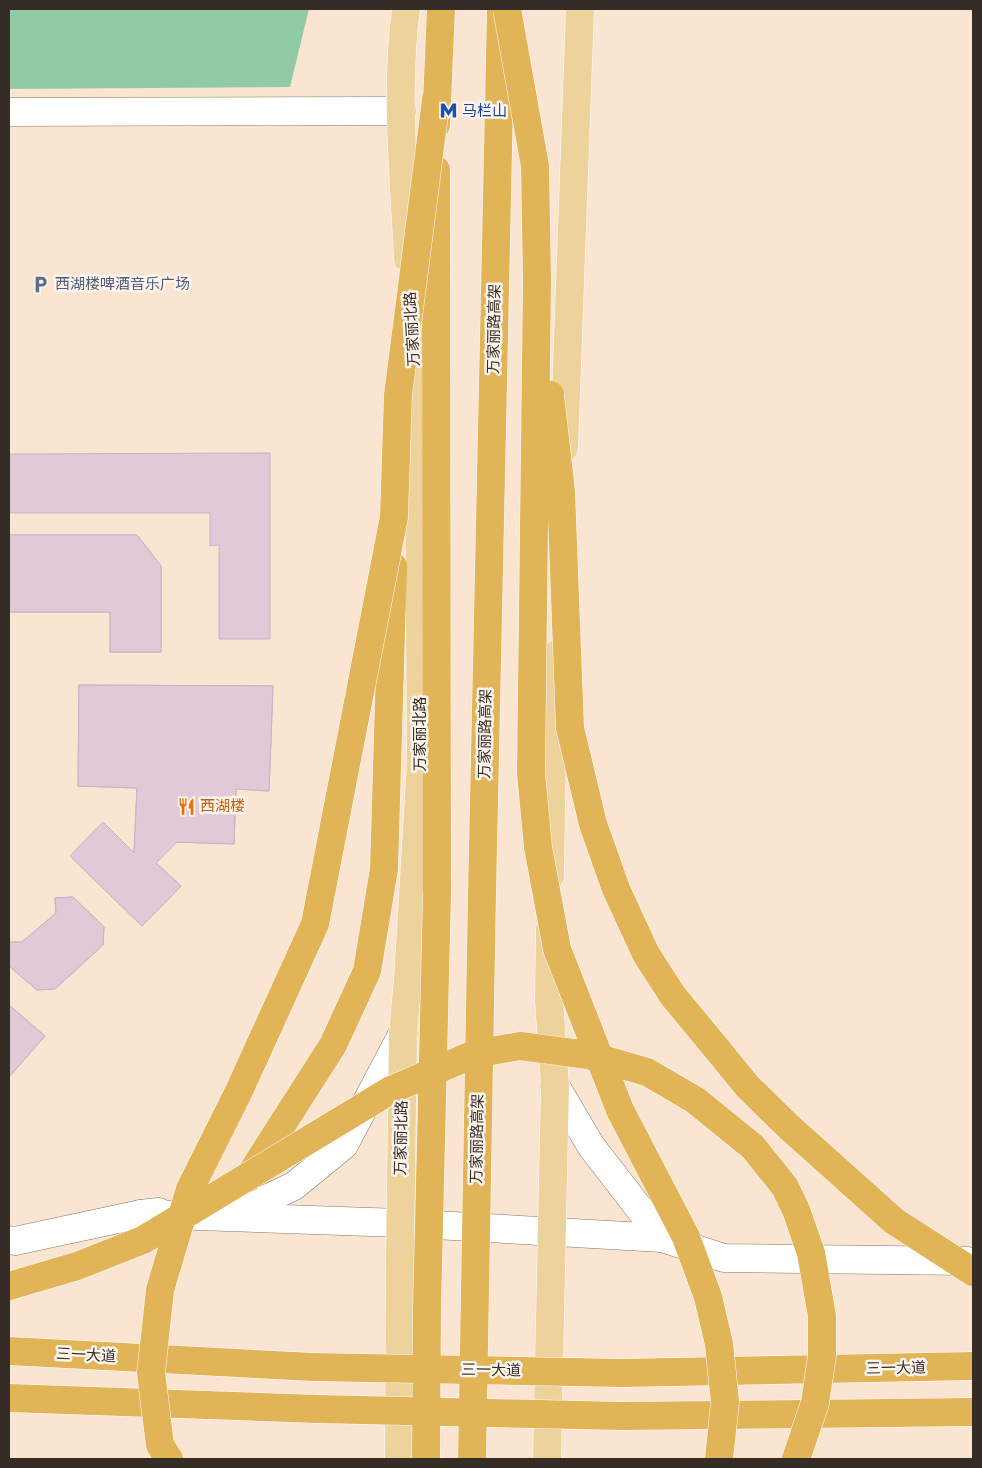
<svg xmlns="http://www.w3.org/2000/svg" width="982" height="1468" viewBox="0 0 982 1468" font-family="'Roboto Condensed','Noto Sans SC',sans-serif">
<style>
.green{fill:#90cba5}
.building{fill:#e1c9d8;stroke:#cab2c1}
.lines{fill:none;stroke-linecap:round;stroke-linejoin:round}
.secondary-casing{stroke:#897565;stroke-width:29}
.primary-casing{stroke:#fff;stroke-width:29}
.highway-casing{stroke:#fff;stroke-width:29}
.secondary{stroke:#fff;stroke-width:28}
.primary{stroke:#edd29b;stroke-width:28}
.highway{stroke:#e1b458;stroke-width:28}
.highway-bridge-casing{stroke:#fff;stroke-width:29;stroke-linecap:butt}
.highway-bridge{stroke:#e1b458;stroke-width:28}
.labels{text-anchor:middle;dominant-baseline:central;stroke-width:5;stroke-linejoin:round;paint-order:stroke}
.transit-label{font-size:15px;fill:#164399;stroke:#fdf4ed;text-anchor:start}
.service-label{font-size:15px;fill:#4e5e75;stroke:#fdf4ed;text-anchor:start}
.street-label{font-size:15px;fill:#342c25;stroke:#fdf4ed}
.food-label{font-size:15px;fill:#c56008;stroke:#fdf4ed;text-anchor:start}
</style>
<rect width="100%" height="100%" fill="#fae4d2"/>
<!-- green -->
<path class="green" d="M 9,9 L 309,9 L 290,87 L 9,89 Z"/>
<!-- building -->
<g class="building">
<path d="M 270,453 L 270,639 L 219,639 L 219,545 L 210,546 L 210,513 L 9,513 L 9,454 Z"/>
<path d="M 9,535 L 137,535 L 161,566 L 161,652 L 110,652 L 110,612 L 9,612 Z"/>
<path d="M 9,535 L 137,535 L 161,566 L 161,652 L 110,652 L 110,612 L 9,612 Z"/>
<path d="M 79,685 L 273,686 L 269,791 L 236,789 L 234,844 L 177,842 L 156,863 L 181,886 L 142,926 L 70,856 L 103,822 L 134,853 L 137,788 L 78,786 Z"/>
<path d="M 79,685 L 273,686 L 269,791 L 236,789 L 234,844 L 177,842 L 156,863 L 181,886 L 142,926 L 70,856 L 103,822 L 134,853 L 137,788 L 78,786 Z"/>
<path d="M 73,897 L 104,927 L 103,945 L 55,989 L 37,990 L 9,966 L 9,942 L 22,942 L 56,913 L 55,898 Z"/>
<path d="M 73,897 L 104,927 L 103,945 L 55,989 L 37,990 L 9,966 L 9,942 L 22,942 L 56,913 L 55,898 Z"/>
<path d="M 9,1005 L 45,1036 L 9,1077 Z"/>
<path d="M 9,1005 L 45,1036 L 9,1077 Z"/>
</g>
<g class="lines">
<defs>
<g id="secondary">
<path d="M 9,112 L 401,111"/>
<path d="M 555,1085 L 591,1146 L 662,1238 L 724,1258 L 967,1261"/>
<path d="M 232,1207 L 251,1206 L 294,1186 L 344,1145 L 403,1033"/>
<path d="M 141,1214 L 400,1223 L 662,1238"/>
<path d="M 9,1240 L 15,1241 L 141,1214 L 159,1212"/>
</g>
<g id="primary">
<path d="M 406,9 C 395,91 404,176 408,259"/>
<path d="M 564,448 L 580,9"/>
<path d="M 550,876 L 552,746 L 557,654"/>
<path d="M 399,1459 L 400,1257 L 403,1033 L 408,979 L 421,761 L 419,464 L 413,337"/>
<path d="M 547,1459 L 555,1085 L 549,1001 L 550,929"/>
</g>
<g id="highway">
<path d="M 436,125 L 441,9"/>
<path d="M 436,170 L 437,893"/>
<path d="M 482,894 L 501,11"/>
<path d="M 248,1178 L 333,1045 L 367,971 L 384,869 L 393,566"/>
<path d="M 9,1351 L 313,1367"/>
<path d="M 621,1373 L 973,1366"/>
<path d="M 9,1398 L 318,1409"/>
<path d="M 622,1416 L 973,1412"/>
</g>
</defs>
<!-- secondary casing -->
<use href="#secondary" class="secondary-casing"/>
<!-- primary casing -->
<use href="#primary" class="primary-casing"/>
<!-- highway casing -->
<use href="#highway" class="highway-casing"/>
<!-- secondary -->
<use href="#secondary" class="secondary"/>
<!-- primary -->
<use href="#primary" class="primary"/>
<!-- highway -->
<use href="#highway" class="highway"/>
<defs>
<g id="highway-bridge">
<path d="M 507,9 L 535,166 L 537,280 L 531,773 L 538,847 L 557,949 L 620,1110 L 686,1237 L 708,1297 L 719,1344 L 725,1402 L 719,1459"/>
<path d="M 550,395 L 561,491 L 570,728 L 593,824 L 616,889 L 646,954 L 673,996 L 712,1043 L 748,1087 L 789,1127 L 894,1221 L 973,1272"/>
<path d="M 9,1286 L 77,1266 L 143,1240 L 391,1090 L 474,1054 L 520,1046 L 588,1055 L 647,1072 L 695,1100 L 753,1147 L 785,1187 L 796,1210 L 811,1253 L 822,1316 L 822,1356 L 815,1403 L 796,1459"/>
<path d="M 313,1367 L 621,1373"/>
<path d="M 318,1409 L 622,1416"/>
<path d="M 169,1459 L 160,1445 L 151,1373 L 160,1290 L 190,1189 L 239,1091 L 315,924 L 394,517 L 398,395 L 436,100"/>
<path d="M 426,1459 L 427,1307 L 437,893"/>
<path d="M 472,1459 L 482,894"/>
</g>
</defs>
<!-- highway-bridge casing -->
<use href="#highway-bridge" class="highway-bridge-casing"/>
<!-- highway-bridge -->
<use href="#highway-bridge" class="highway-bridge"/>
</g>
<!-- icons -->
<defs>
<symbol id="metro-bare" viewBox="-9 -9 18 18"><path d="M-5.5 5V-5H-3L0 0L3-5H5.5V5H3V-.5L0 4L-3-.5V5Z" fill="#1a4fb4" stroke="#fdf4ed" stroke-width="2.5" paint-order="stroke"/></symbol>
<symbol id="parking-bare" viewBox="-9 -9 18 18"><path d="M-3.5-5.5H1a3.5 3.5 0 0 1 0 7H-1V5.5H-3.5ZM-1-3.4V-.6H.8a1.4 1.4 0 0 0 0-2.8Z" fill="#5c6f8a" stroke="#fdf4ed" stroke-width="2.5" paint-order="stroke"/></symbol>
<symbol id="restaurant-bare" viewBox="-9 -9 18 18"><path d="M-5-6h1v4h1v-4h1v4h1v-4h1v5L-1.5 .5V6h-2V.5L-5-1ZM5-6V6H3V1.5H1.5Q1.5-4 5-6Z" fill="#e8710a" stroke="#fdf4ed" stroke-width="2.5" paint-order="stroke"/></symbol>
</defs>
<g fill-rule="evenodd">
<use href="#metro-bare" x="436" y="98" width="25" height="25"/>
<use href="#parking-bare" x="28" y="272" width="25" height="25"/>
<use href="#restaurant-bare" x="174" y="794" width="25" height="25"/>
</g>
<g class="labels">
<!-- transit labels -->
<g class="transit-label">
<text x="462" y="111">马栏山</text>
</g>
<!-- service labels -->
<g class="service-label">
<text x="55" y="284">西湖楼啤酒音乐广场</text>
</g>
<!-- street labels -->
<g class="street-label">
<text transform="translate(412 329) rotate(-93)">万家丽北路</text>
<text transform="translate(494 329) rotate(-89)">万家丽路高架</text>
<text transform="translate(420 734) rotate(-90)">万家丽北路</text>
<text transform="translate(485 734) rotate(-89)">万家丽路高架</text>
<text transform="translate(401 1138) rotate(-89)">万家丽北路</text>
<text transform="translate(477 1139) rotate(-89)">万家丽路高架</text>
<text transform="translate(86 1355) rotate(3)">三一大道</text>
<text transform="translate(896 1368) rotate(-1)">三一大道</text>
<text transform="translate(491 1370) rotate(1)">三一大道</text>
</g>
<!-- food labels -->
<g class="food-label">
<text x="200" y="806">西湖楼</text>
</g>
</g>
<!-- border -->
<rect width="982" height="1468" fill="none" stroke="#342c25" stroke-width="20"/>
</svg>
